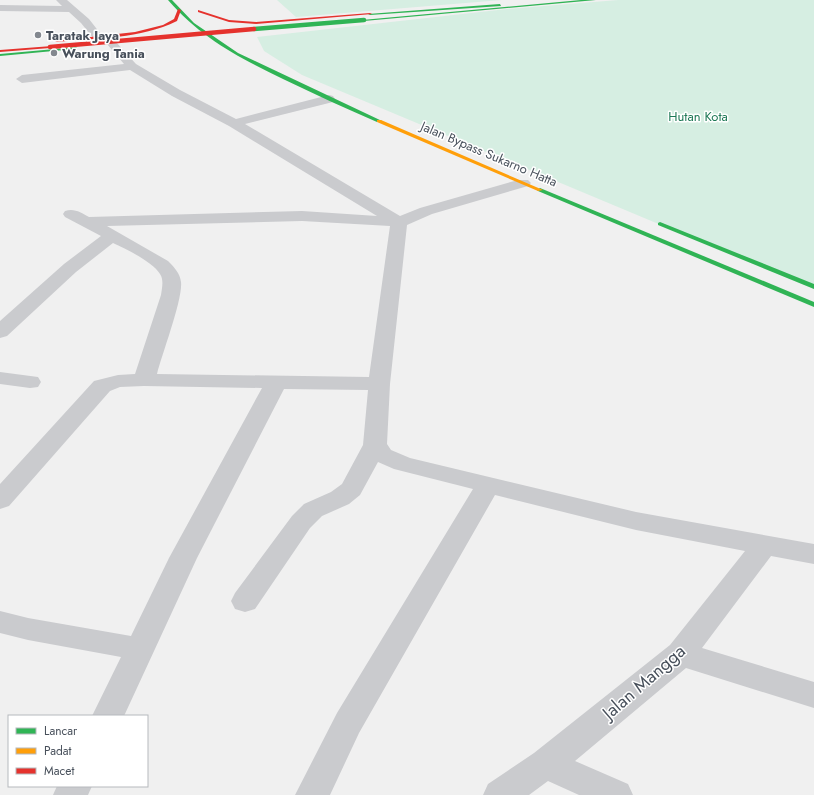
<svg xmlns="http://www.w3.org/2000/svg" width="814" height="795" viewBox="0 0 814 795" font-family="Jost,sans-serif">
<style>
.green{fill:#d6eee2}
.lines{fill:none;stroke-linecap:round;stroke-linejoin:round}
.street{fill:#cacbce;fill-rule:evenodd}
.fast{fill:#30b455;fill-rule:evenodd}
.slow{fill:#ff9f0a;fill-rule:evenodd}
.jam{fill:#e5322d;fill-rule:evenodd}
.fast-bridge{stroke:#30b455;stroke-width:4.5}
.jam-bridge{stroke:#e5322d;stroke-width:4.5}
.poi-dot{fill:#83888f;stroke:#fff;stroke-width:1.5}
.labels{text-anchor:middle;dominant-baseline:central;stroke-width:3;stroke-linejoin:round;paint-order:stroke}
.far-poi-label{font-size:13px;font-weight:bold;fill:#48505b;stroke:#fff;text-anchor:start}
.far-park-label{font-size:13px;fill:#1d7855;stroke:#fff}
.far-street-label{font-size:13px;fill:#48505b;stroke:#fff}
.near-street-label{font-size:18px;fill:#48505b;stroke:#fff}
</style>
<rect width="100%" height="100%" fill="#f0f0f0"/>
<!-- green -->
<g class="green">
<path d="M 277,0 L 502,0 L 296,17 Z"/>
<path d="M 618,0 L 814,0 L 814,289 L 302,75 L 264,51 L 257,37 L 507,9 Z"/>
</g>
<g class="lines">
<!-- street -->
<g class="street">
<path d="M 56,0 L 67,0 L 89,19 L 103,37 L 102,39 L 94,39 L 81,23 L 69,12 L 0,11 L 0,5 L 62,6 Z"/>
<path d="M 112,41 L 116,42 L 136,64 L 180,90 L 236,119 L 329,95 L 333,96 L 335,99 L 333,102 L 245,124 L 400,216 L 420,208 L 518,180 L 528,180 L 531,183 L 528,186 L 432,214 L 407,225 L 390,384 L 387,444 L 391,450 L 410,458 L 636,512 L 814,544 L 814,564 L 771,556 L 702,648 L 814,682 L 814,708 L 686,668 L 575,761 L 628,784 L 633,795 L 579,795 L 548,781 L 529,795 L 483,795 L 488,784 L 534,753 L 670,645 L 745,551 L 636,530 L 495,495 L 359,733 L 330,795 L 295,795 L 337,713 L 473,489 L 394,469 L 378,462 L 360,495 L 349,504 L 322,516 L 310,528 L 255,609 L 245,612 L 235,609 L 231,601 L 235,593 L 292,516 L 304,504 L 331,492 L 342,484 L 363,445 L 368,390 L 284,389 L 197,558 L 124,716 L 92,716 L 121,657 L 28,640 L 0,633 L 0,611 L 28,618 L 131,636 L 169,558 L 262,388 L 144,386 L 120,387 L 110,391 L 9,506 L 0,509 L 0,484 L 94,381 L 118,375 L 135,374 L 161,295 C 162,288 164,280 160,274 C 153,262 126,249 113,243 L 76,272 L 7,336 L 0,338 L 0,321 L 64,264 L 101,236 L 65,217 L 63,214 L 65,211 C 75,208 81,213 89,217 L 302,211 L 377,216 L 229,126 L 172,96 L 130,70 L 22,83 L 16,79 L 22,75 L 124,64 L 107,44 ZM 302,221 L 390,226 L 369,377 L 157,374 C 162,354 183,299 181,282 C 180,273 174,267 168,261 L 107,226 Z"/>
<path d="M 0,372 L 38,377 L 41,382 L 38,387 L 30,388 L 0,384 Z"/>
<path d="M 57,786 L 92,786 L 88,795 L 53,795 Z"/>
</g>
<!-- fast -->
<g class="fast">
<path d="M 168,0 L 172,0 L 194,23 L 238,53 L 382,121 L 377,122 C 345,108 314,94 283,79 C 238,57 201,38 168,0 Z"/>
<path d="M 581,0 L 596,0 L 364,21 L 362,20 Z"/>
<path d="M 500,4 L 501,6 L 370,15 L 368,14 Z"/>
<path d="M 77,47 L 75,49 L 0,56 L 0,54 Z"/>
<path d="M 540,188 L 814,302 L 814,307 L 538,191 L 537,190 Z"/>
<path d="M 660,222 L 814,284 L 814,289 L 658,225 L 658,223 Z"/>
</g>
<!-- slow -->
<path class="slow" d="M 377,120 L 381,120 L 543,190 L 538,191 L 377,122 Z"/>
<!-- jam -->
<g class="jam">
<path d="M 178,9 L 181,10 L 177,21 C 140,39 98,38 57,42 L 55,41 L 135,32 L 163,25 L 174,19 Z"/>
<path d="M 198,10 L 229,20 L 256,22 L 370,13 L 372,14 L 256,24 L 229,22 L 198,12 Z"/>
<path d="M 52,46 L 50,48 L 0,52 L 0,50 Z"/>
</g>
<!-- fast-bridge -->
<path class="fast-bridge" d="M 254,29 L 364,20"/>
<!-- jam-bridge -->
<path class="jam-bridge" d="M 50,47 L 254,29"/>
</g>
<!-- markers -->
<g class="poi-dot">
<circle cx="38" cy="35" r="4"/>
<circle cx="54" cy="53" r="4"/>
</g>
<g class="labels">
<!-- far-poi labels -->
<g class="far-poi-label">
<text x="46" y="35">Taratak Jaya</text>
<text x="62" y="53">Warung Tania</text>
</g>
<!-- far-park labels -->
<g class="far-park-label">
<text x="698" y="116">Hutan Kota</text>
</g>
<!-- far-street labels -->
<g class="far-street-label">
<text transform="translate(489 154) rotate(23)">Jalan Bypass Sukarno Hatta</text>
</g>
<!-- near-street labels -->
<g class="near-street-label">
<text transform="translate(644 682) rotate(-41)">Jalan Mangga</text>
</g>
</g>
<!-- legend -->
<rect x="8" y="715" width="140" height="72" fill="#ffffff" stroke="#b6b9bd"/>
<rect x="16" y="728" width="20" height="6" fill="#30b455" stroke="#b6b9bd"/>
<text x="44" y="735" font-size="12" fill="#48505b">Lancar</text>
<rect x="16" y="748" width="20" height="6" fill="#ff9f0a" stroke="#b6b9bd"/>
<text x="44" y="755" font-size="12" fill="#48505b">Padat</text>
<rect x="16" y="768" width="20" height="6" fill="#e5322d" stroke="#b6b9bd"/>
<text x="44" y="775" font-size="12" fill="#48505b">Macet</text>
</svg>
